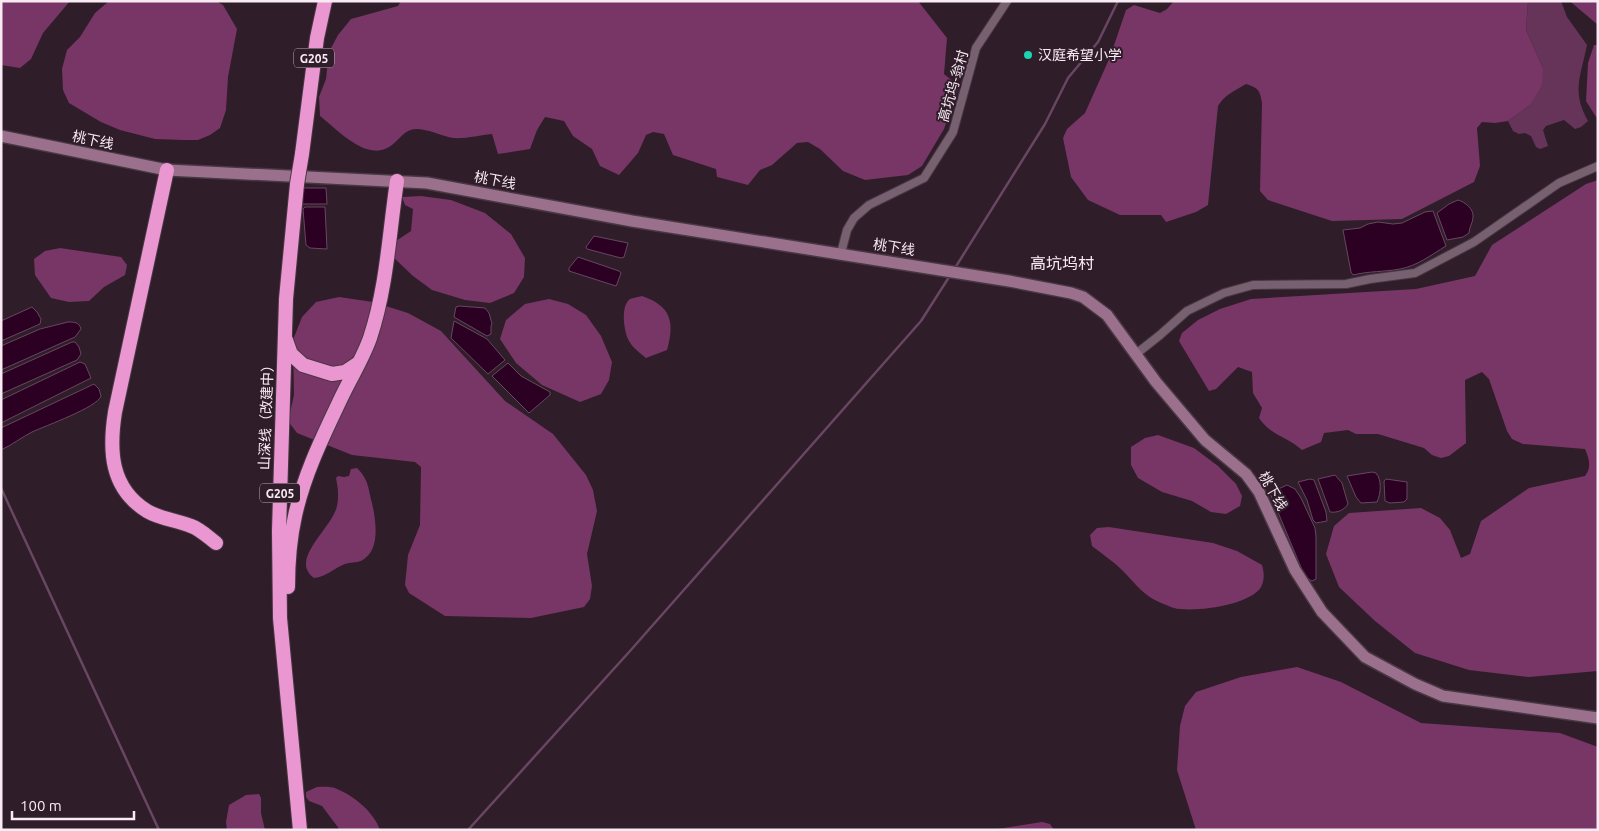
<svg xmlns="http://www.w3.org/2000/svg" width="1599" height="831" viewBox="0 0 1599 831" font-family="Ubuntu,'Noto Sans SC',sans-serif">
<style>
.green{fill:#663458}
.forest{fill:#773666}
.water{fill:#2b0022;stroke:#694661}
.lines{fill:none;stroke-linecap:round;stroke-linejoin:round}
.stream{stroke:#694661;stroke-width:2.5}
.street-casing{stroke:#493844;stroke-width:10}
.secondary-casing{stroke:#493844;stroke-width:14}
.highway-casing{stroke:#493844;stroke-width:16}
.street{stroke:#776070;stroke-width:8}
.secondary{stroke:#9a708d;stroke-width:11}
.highway{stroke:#ea97d1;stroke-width:14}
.highway-bridge-casing{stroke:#493844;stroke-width:16;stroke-linecap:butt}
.highway-bridge{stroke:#ea97d1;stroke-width:14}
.poi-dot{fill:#1bd5b1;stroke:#2f1d2a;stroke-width:2}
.labels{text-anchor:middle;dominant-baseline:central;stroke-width:4;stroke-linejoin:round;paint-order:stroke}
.shield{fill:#2f1d2a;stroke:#bcadb7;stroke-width:1}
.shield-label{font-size:12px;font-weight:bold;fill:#f9ebf4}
.poi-label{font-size:14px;fill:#f9ebf4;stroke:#2f1d2a;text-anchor:start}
.street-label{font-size:14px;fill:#f9ebf4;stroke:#2f1d2a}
.quarter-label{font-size:16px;fill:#f9ebf4;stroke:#2f1d2a}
</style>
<rect width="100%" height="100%" fill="#2f1d2a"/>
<!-- green -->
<path class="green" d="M 1528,1 L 1561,1 L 1567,17 L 1587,45 C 1581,76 1571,91 1588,121 L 1581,127 L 1575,129 L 1564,120 L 1546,126 L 1543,130 L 1548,146 L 1540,149 L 1536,147 L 1531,136 L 1525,133 L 1519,134 L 1513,131 L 1508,121 L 1530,105 L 1543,68 L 1526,30 Z"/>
<!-- forest -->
<g class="forest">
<path d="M 1,1 L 70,1 L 43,33 L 31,59 L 20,68 L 1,65 Z"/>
<path d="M 109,1 L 216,1 L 223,5 L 237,29 L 228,77 L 226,110 L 220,128 L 210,135 L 198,140 L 184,140 L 155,139 L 120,130 L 101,122 L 69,103 L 63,90 L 62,69 L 67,50 L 80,37 L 95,13 Z"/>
<path d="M 401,1 L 918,1 L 947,38 L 944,74 L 959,86 L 944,129 L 922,166 L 908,175 L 865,180 L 843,171 L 820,149 L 808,142 L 797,143 L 772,165 L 760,170 L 748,185 L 717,177 L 716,169 L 673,155 L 664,134 L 653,132 L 646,135 L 638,153 L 619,175 L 600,166 L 592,149 L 573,136 L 564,121 L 545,117 L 537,130 L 530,149 L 498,154 L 492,134 C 480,135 466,139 453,138 C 441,136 429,129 416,129 C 405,129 400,139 392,145 C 368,164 338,130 320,116 L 319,97 L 326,79 L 329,52 L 338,35 L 351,19 L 398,6 Z"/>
<path d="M 1174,1 L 1528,1 L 1526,30 L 1543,68 L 1542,85 L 1530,105 L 1508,121 L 1495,123 L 1482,122 L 1477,128 L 1480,166 L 1474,182 L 1402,219 L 1332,221 L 1268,200 L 1260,191 L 1262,103 C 1260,91 1259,88 1246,84 C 1236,90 1224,95 1218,106 L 1208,205 L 1196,212 L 1166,222 L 1161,215 L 1120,215 L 1088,200 L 1071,177 L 1063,138 L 1067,129 L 1085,113 L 1110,57 L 1126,10 L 1134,5 L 1160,13 L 1167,9 Z"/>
<path d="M 1571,1 L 1598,1 L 1598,25 L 1572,3 Z"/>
<path d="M 1594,45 L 1598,45 L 1598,120 L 1586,101 L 1588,63 Z"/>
<path d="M 1598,180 L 1598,671 L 1529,677 L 1469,670 L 1415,653 L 1375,621 L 1339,587 L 1326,554 L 1334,526 L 1349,513 L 1421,508 L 1440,518 L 1450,530 L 1461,558 L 1470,554 L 1481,521 L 1529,488 L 1585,476 C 1592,467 1589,459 1585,449 L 1523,444 L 1512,439 L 1507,431 L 1489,379 L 1482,372 L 1465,380 L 1466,443 L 1449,456 L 1441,458 L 1432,455 L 1424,448 L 1378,434 L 1356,434 L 1348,430 L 1324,433 L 1321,442 L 1302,450 C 1287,436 1271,436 1259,418 L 1262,408 L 1253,393 L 1252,372 L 1238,367 L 1216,389 L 1209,391 L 1179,341 L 1182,333 L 1198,320 L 1220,309 L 1251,299 L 1416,289 L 1475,276 L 1492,245 L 1586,184 Z"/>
<path d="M 421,196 L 451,200 L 485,213 L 511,234 L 525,258 L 524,277 L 514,293 L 490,303 L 465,300 L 432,290 L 413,276 L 393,257 L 396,241 L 411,231 L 413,209 L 405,205 L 402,197 Z"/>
<path d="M 60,248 L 121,257 L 127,265 L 125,275 L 104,287 L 89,301 L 69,302 L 51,298 L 35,275 L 34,259 L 45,251 Z"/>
<path d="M 642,296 C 671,306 675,322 667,350 L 646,358 C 640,353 633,348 629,341 C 624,332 620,306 630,299 C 633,298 638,297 642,296 Z"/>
<path d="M 339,297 L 373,302 L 408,313 L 441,331 L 505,401 L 553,434 L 586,475 L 593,490 L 597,511 L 587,554 L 592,586 L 590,599 L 584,607 L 531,618 L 445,616 L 409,593 L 405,585 L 408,555 L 420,525 L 421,467 L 415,462 L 352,455 L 297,433 L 288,421 L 294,395 L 293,340 L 302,317 L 316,302 Z"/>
<path d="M 549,299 L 568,304 L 586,315 L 601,336 L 612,362 L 609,380 L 601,394 L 580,402 L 542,385 L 516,363 L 500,339 L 506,320 L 525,304 Z"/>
<path d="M 1158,435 L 1194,448 L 1218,466 L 1236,484 L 1242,496 L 1240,506 L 1226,514 L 1211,512 L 1192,501 L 1162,492 L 1138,478 L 1131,465 L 1131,447 L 1145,438 Z"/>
<path d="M 357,468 C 369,480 368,488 372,503 C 376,521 381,551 361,561 C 356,563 350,562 345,564 C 334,568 326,577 314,578 C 310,575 306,570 306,565 C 305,547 333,524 337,506 C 339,497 338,488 336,478 L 338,476 L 344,477 L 349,476 L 351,469 Z"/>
<path d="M 1109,527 L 1213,543 L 1237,551 L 1262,565 C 1264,572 1265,580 1261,587 C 1251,605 1193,613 1174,608 C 1168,606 1159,602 1153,599 C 1141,592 1132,580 1122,570 C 1113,561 1102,554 1092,546 L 1090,535 L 1097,528 Z"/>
<path d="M 1297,667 L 1341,682 L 1421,723 L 1560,733 L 1598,747 L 1598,830 L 1196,830 L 1177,770 L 1180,726 L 1185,706 L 1196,692 L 1241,677 Z"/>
<path d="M 317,787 C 323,787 331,786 337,789 C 354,796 374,812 380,830 L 340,830 L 322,806 L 309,801 L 306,797 L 306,792 Z"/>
<path d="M 259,794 L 261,798 L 261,813 L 265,830 L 227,830 L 226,822 L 229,805 L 246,795 Z"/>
<path d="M 1042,822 L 1050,824 L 1054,830 L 991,830 Z"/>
</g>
<!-- water -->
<g class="water">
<path d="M 301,188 L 326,188 L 327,204 L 302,204 Z"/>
<path d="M 1458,200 C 1465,202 1474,209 1473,217 C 1473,223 1469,227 1469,233 L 1463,237 L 1447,240 L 1437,213 L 1449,204 Z"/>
<path d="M 305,207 L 325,207 L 327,249 L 310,248 L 306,245 L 303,209 Z"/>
<path d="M 1433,211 L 1446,246 C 1431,255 1417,266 1400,269 C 1384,272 1369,271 1353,275 L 1351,272 L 1343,230 L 1360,228 L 1368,224 L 1378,222 L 1393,224 L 1402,223 L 1425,212 Z"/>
<path d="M 594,236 L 628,243 L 624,257 L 621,258 L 587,249 L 586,247 Z"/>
<path d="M 578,257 L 619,271 L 621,273 L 617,284 L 616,286 L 569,271 L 569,268 Z"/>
<path d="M 459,306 L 485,308 L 489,313 L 492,324 L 491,326 L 491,334 L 487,336 L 454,317 L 456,307 Z"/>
<path d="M 32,307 L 37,312 L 41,319 L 40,324 L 1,341 L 1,321 Z"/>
<path d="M 454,321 L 487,339 L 505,360 L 488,374 L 451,338 Z"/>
<path d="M 68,322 C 74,322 79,322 81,329 L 75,337 L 1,370 L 1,346 L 40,329 Z"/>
<path d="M 72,342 L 75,342 L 79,347 L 81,354 L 77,360 L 1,394 L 1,374 Z"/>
<path d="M 80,362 L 85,364 L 91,378 L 1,423 L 1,400 Z"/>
<path d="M 508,363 L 521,376 L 550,392 L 550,395 L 529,413 L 492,376 Z"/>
<path d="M 94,384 L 99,389 L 101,396 C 98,407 45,426 32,432 C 22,437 12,445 1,450 L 1,428 Z"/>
<path d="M 1372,472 L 1376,473 C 1382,480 1381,493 1377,502 L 1361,503 L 1356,497 L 1347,476 Z"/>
<path d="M 1335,475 L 1342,483 L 1348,504 C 1344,510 1338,513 1330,512 L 1318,479 Z"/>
<path d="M 1310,479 L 1314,480 L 1326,512 L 1327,521 L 1316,523 L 1313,520 L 1307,500 L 1298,482 Z"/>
<path d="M 1386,479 L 1407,482 L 1407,499 L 1404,502 L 1390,503 L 1385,501 L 1384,481 Z"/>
<path d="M 1287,485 L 1295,489 L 1301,498 L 1315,528 L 1316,537 L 1316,579 L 1312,581 L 1305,577 L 1270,493 Z"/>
</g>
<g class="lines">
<!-- stream -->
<g class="stream">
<path d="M 955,268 L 1045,124 L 1068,78 L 1098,42 L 1118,1"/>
<path d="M 1,488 L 159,830"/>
<path d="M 468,830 L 630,651 L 921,321 L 951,274"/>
</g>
<defs>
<g id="street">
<path d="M 841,253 L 847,230 L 854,218 L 869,205 L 924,178 L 953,132 L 976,48 L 1007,1"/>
<path d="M 1136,354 L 1160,335 L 1187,311 L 1224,293 L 1253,285 L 1346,284 L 1370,279 L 1415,273 L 1474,242 L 1559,183 L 1598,166"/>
</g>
<path id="secondary" d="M 1,136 L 167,170 L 427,183 L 632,221 L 1009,281 L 1071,293 L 1083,297 L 1107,315 L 1156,382 L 1205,440 L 1246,474 L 1259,492 L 1295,570 L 1322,612 L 1365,657 L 1415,684 L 1443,696 L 1598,718"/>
<g id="highway">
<path d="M 302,154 L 317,38 L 325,1"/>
<path d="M 167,170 L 115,412 C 109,450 110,488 147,511 C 160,519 177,520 191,526 C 200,529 208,537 216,543"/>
<path d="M 297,184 L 286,299 L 279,531 L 280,618 L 300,830"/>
<path d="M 286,340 L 291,354 L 303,365 L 332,374 L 345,372 L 357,364"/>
<path d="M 288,587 C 288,564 290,538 295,516 C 304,474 324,434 342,396 C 351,377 363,358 370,338 C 387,287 389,234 397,181"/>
</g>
</defs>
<!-- street casing -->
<use href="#street" class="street-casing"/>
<!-- secondary casing -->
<use href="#secondary" class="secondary-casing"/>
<!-- highway casing -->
<use href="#highway" class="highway-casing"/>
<!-- street -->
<use href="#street" class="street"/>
<!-- secondary -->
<use href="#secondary" class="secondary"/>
<!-- highway -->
<use href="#highway" class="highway"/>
<defs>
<path id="highway-bridge" d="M 297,184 L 302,154"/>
</defs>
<!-- highway-bridge casing -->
<use href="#highway-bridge" class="highway-bridge-casing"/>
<!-- highway-bridge -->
<use href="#highway-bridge" class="highway-bridge"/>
</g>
<!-- markers -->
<circle class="poi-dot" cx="1028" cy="55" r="5"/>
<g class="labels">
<!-- shield labels -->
<g class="shield">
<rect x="294" y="48.5" width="40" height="19" rx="4"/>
<rect x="260" y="483.5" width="40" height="19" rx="4"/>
</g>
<g class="shield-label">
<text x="314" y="58">G205</text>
<text x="280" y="493">G205</text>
</g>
<!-- poi labels -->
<g class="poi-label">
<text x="1038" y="55">汉庭希望小学</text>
</g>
<!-- street labels -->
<g class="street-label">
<text transform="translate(953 86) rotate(-74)">高坑坞-翁村</text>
<text transform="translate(93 140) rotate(12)">桃下线</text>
<text transform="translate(495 180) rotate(11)">桃下线</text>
<text transform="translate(894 247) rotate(9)">桃下线</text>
<text transform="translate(266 414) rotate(-88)">山深线（改建中）</text>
<text transform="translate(1273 491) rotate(60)">桃下线</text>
</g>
<!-- quarter labels -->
<g class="quarter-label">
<text x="1062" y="263">高坑坞村</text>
</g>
</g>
<!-- border -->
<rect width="1599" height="831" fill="none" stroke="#f9ebf4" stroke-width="5"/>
<!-- scale -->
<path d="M12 811v8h122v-8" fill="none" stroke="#f9ebf4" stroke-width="2.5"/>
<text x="20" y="811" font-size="15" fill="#f9ebf4" stroke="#2f1d2a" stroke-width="4" paint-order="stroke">100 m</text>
</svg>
